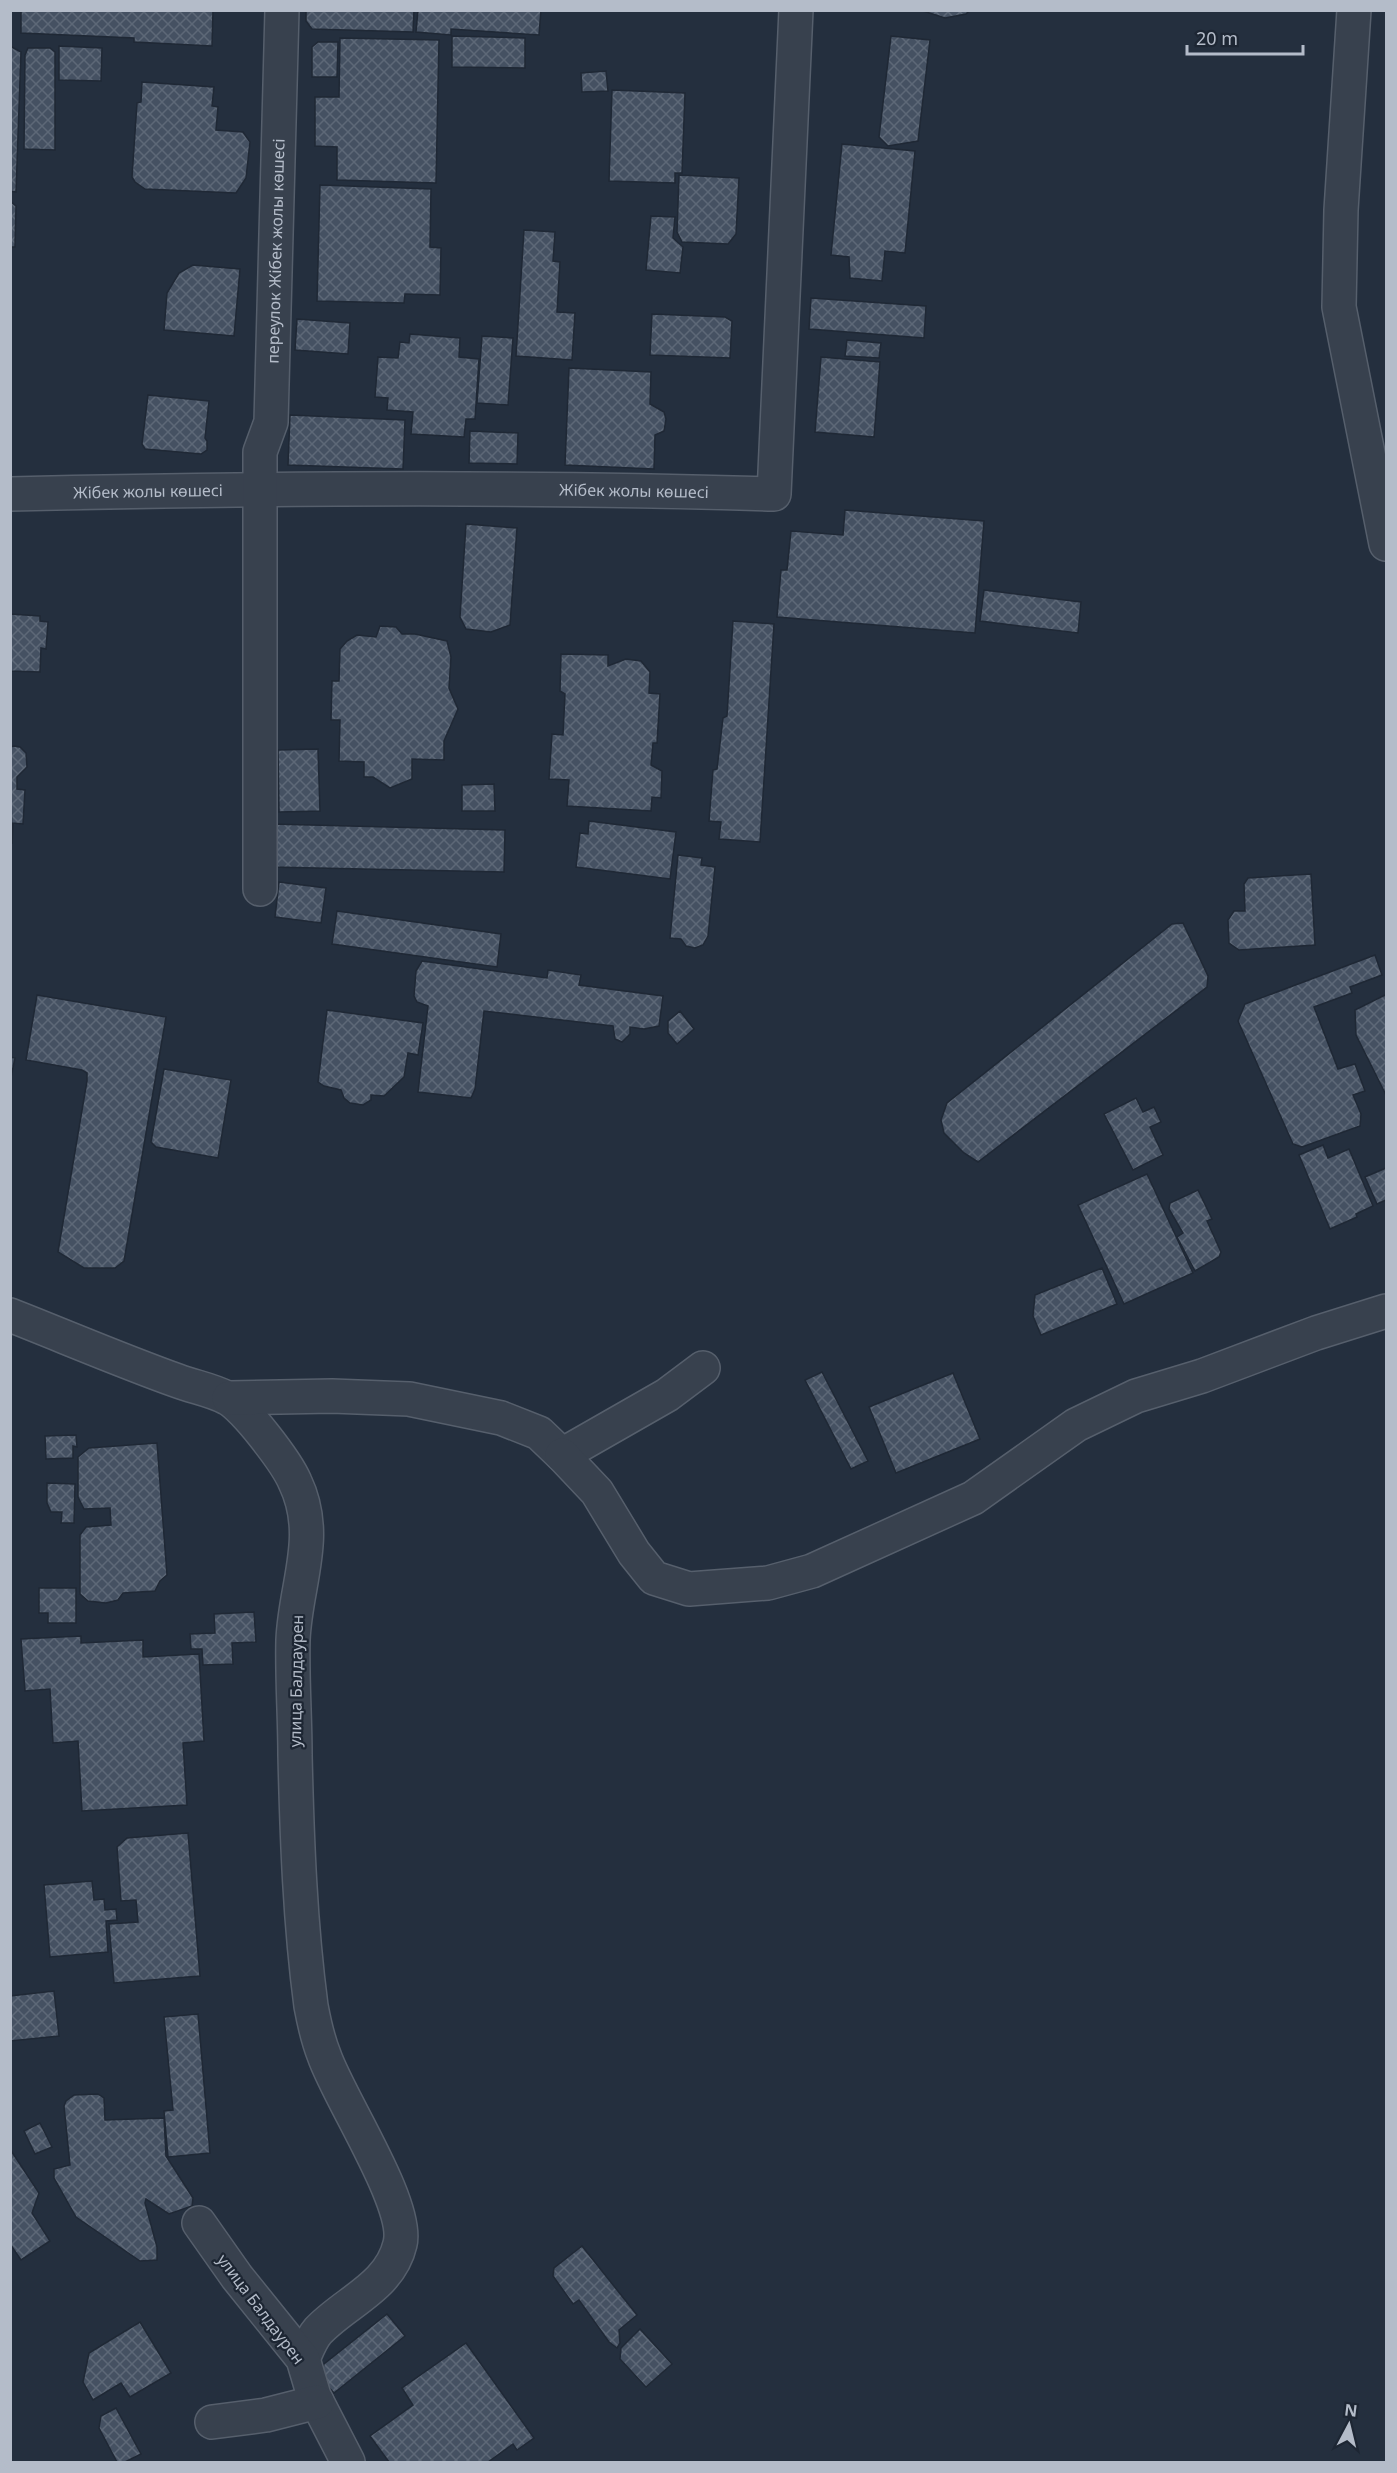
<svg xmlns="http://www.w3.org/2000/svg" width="1397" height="2473" viewBox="0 0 1397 2473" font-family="'Noto Sans',sans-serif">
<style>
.building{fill:url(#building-cross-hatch);stroke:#1f2835;stroke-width:1.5}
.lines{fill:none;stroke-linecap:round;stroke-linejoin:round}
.minor-casing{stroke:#565f6c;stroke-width:36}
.minor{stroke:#38414e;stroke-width:33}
.labels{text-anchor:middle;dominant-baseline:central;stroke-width:4.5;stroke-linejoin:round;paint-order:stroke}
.street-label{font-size:16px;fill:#b4bcc9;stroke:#1d2633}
</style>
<defs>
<pattern id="building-cross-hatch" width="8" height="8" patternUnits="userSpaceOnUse" patternTransform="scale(1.5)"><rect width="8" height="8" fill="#455162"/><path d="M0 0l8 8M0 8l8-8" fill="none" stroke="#5d6877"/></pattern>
</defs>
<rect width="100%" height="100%" fill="#242f3e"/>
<!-- building -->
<g class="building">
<path d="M 21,10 L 213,10 L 212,46 L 134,42 L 134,38 L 21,33 Z"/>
<path d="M 306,10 L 414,10 L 413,32 L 312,29 L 306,21 Z"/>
<path d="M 418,10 L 541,10 L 539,35 L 451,29 L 451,35 L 416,32 Z"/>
<path d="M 970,10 L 966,14 L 945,18 L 920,10 Z"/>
<path d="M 452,36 L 525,38 L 525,68 L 452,67 Z"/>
<path d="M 891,36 L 930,40 L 918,141 L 888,146 L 879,137 Z"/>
<path d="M 340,38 L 439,40 L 436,183 L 337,180 L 337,147 L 315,146 L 315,97 L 339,97 Z"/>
<path d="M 318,42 L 338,42 L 337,77 L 312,77 L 312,47 Z"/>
<path d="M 10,46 L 21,52 L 16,192 L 10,191 Z"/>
<path d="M 59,46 L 102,48 L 101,81 L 59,80 Z"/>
<path d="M 28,48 L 50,48 L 55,52 L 55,150 L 24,149 L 25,55 Z"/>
<path d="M 606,71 L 608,91 L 582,92 L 581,73 Z"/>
<path d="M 142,82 L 214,87 L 212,106 L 218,107 L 216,130 L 243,132 L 250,142 L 246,178 L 236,193 L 145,189 L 135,182 L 132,177 L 137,103 L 141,102 Z"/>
<path d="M 612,90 L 685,93 L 682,173 L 675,173 L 675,183 L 609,181 Z"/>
<path d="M 842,144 L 915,151 L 905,253 L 885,251 L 882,281 L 850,278 L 849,257 L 831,255 Z"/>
<path d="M 679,175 L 739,178 L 736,234 L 728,244 L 682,242 L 677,232 Z"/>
<path d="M 320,185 L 431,189 L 430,247 L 441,248 L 440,295 L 405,294 L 404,303 L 317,301 Z"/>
<path d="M 10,201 L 16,206 L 15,247 L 10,247 Z"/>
<path d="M 651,216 L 675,217 L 673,238 L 683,247 L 680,273 L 646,270 Z"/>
<path d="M 524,230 L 555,232 L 553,261 L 560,262 L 557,312 L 575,313 L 572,360 L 516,356 Z"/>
<path d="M 193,265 L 240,269 L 234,336 L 164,330 L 167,293 L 179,273 Z"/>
<path d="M 811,298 L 926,306 L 924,338 L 809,329 Z"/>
<path d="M 652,314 L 725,317 L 732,321 L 730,358 L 650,355 Z"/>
<path d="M 297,319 L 350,323 L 348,354 L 295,350 Z"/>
<path d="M 410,334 L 460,338 L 459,357 L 479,359 L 475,419 L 466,419 L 464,437 L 411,434 L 413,412 L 387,410 L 388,398 L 375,397 L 378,357 L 398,358 L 400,342 L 409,343 Z"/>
<path d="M 482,336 L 513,338 L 508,405 L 477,403 Z"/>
<path d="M 847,340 L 881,343 L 879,358 L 845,356 Z"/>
<path d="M 821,357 L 880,362 L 874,437 L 815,432 Z"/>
<path d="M 569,368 L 651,372 L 650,404 L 664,412 L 666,419 L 664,431 L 655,435 L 654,469 L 565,465 Z"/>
<path d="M 148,395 L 209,401 L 205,438 L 207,441 L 207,450 L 201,454 L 145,449 L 142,444 Z"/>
<path d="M 290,415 L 405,420 L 403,469 L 288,465 Z"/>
<path d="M 470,431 L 518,433 L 517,464 L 469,463 Z"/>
<path d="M 845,510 L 984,521 L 975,633 L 777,617 L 781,570 L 787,570 L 791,531 L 843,535 Z"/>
<path d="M 466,524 L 517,528 L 510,625 L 491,632 L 466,629 L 460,617 Z"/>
<path d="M 984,590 L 1081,602 L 1078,633 L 980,621 Z"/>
<path d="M 10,614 L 40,616 L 40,621 L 48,622 L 46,649 L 41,648 L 40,672 L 10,671 Z"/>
<path d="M 733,621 L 774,624 L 760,842 L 719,839 L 721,822 L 709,821 L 713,770 L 717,769 L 723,718 L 727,716 Z"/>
<path d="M 380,626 L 396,627 L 402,634 L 415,634 L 447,641 L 451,657 L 449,688 L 458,709 L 444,741 L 444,760 L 412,759 L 412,779 L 390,788 L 373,777 L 364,777 L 364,762 L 339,761 L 340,720 L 331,720 L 332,681 L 339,681 L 340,649 L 347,641 L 357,635 L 376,637 Z"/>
<path d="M 561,654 L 608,655 L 608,666 L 626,659 L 641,661 L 650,672 L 649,693 L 660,694 L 657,743 L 653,743 L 651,765 L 662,771 L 661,798 L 652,797 L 651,811 L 567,806 L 569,780 L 549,779 L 552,734 L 563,735 L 565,694 L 560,691 Z"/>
<path d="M 14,746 L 20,747 L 26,753 L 27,767 L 17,777 L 17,789 L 25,790 L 23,824 L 13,823 L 12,844 L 10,747 Z"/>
<path d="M 318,749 L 320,811 L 279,812 L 278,750 Z"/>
<path d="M 494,784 L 495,811 L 462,811 L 462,785 Z"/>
<path d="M 589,821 L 676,832 L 670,879 L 576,867 L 580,833 L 588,834 Z"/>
<path d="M 271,824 L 505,830 L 504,872 L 270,867 Z"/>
<path d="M 678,855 L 702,858 L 701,865 L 715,867 L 708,936 L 703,945 L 695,948 L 686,946 L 681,939 L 670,938 Z"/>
<path d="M 1311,874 L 1315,945 L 1239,950 L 1229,943 L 1228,920 L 1234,911 L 1245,911 L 1244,884 L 1248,878 Z"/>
<path d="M 279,882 L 326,888 L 321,923 L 275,917 Z"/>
<path d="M 337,911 L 501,934 L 497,967 L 332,944 Z"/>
<path d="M 1183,923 L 1208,976 L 1207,987 L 978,1162 L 964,1153 L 944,1133 L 941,1120 L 947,1103 L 1172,924 Z"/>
<path d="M 1375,955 L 1382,975 L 1350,987 L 1352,993 L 1314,1007 L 1338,1069 L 1355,1064 L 1365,1091 L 1353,1095 L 1361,1114 L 1360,1126 L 1302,1147 L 1293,1144 L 1238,1021 L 1245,1004 Z"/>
<path d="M 422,961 L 547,978 L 548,970 L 581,975 L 579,985 L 663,996 L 659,1026 L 644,1029 L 630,1027 L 630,1034 L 622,1042 L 615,1039 L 613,1026 L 484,1011 L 475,1089 L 471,1098 L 418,1092 L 428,1006 L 417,1002 L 414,996 L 416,971 Z"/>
<path d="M 37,995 L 166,1017 L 124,1261 L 115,1268 L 84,1268 L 58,1252 L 87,1081 L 87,1073 L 82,1070 L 26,1060 Z"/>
<path d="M 1385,995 L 1386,997 L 1386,1095 L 1356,1035 L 1355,1010 Z"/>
<path d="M 327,1010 L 423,1023 L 418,1055 L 408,1053 L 404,1077 L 384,1096 L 371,1095 L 371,1100 L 363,1105 L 350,1103 L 344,1098 L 341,1090 L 324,1086 L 318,1082 Z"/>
<path d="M 680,1011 L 694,1029 L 677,1044 L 668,1033 L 668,1021 Z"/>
<path d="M 10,1057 L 15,1058 L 10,1082 Z"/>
<path d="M 164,1069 L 231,1080 L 218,1158 L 156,1147 L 151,1142 Z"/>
<path d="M 1136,1098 L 1143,1112 L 1154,1107 L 1161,1122 L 1150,1127 L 1163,1155 L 1133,1170 L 1104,1114 Z"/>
<path d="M 1323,1145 L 1328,1158 L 1349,1149 L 1373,1206 L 1356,1214 L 1357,1217 L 1330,1229 L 1299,1155 Z"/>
<path d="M 1386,1168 L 1386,1200 L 1377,1204 L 1365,1177 Z"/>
<path d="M 1147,1174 L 1193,1273 L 1124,1304 L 1078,1205 Z"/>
<path d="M 1198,1190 L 1212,1219 L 1207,1221 L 1221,1252 L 1219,1257 L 1195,1271 L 1177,1237 L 1183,1233 L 1169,1209 L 1170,1203 Z"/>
<path d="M 1102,1268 L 1117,1304 L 1041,1335 L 1033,1316 L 1035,1295 Z"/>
<path d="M 822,1372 L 868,1461 L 851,1469 L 805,1380 Z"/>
<path d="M 953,1373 L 980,1439 L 896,1473 L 869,1407 Z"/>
<path d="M 76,1435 L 77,1447 L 73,1446 L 73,1458 L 46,1459 L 45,1436 Z"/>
<path d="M 157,1443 L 167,1575 L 160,1581 L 155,1591 L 123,1593 L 118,1600 L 106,1603 L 88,1601 L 80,1594 L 80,1535 L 86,1527 L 111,1525 L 110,1508 L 84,1509 L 78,1497 L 78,1457 L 89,1448 Z"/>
<path d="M 47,1483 L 75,1484 L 74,1523 L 61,1523 L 62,1512 L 51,1512 L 47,1503 Z"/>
<path d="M 39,1588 L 76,1588 L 76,1623 L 48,1623 L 48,1613 L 39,1613 Z"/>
<path d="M 254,1612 L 256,1642 L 232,1643 L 233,1664 L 203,1665 L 202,1649 L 191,1649 L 190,1634 L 215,1633 L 214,1614 Z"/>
<path d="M 81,1636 L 81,1643 L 143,1640 L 143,1657 L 199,1654 L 204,1741 L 183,1743 L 187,1805 L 82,1811 L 78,1741 L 53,1743 L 50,1689 L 25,1691 L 21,1639 Z"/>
<path d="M 188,1833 L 200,1976 L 114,1983 L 109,1924 L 138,1922 L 136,1900 L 121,1901 L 117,1847 L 127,1838 Z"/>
<path d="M 92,1881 L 94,1900 L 104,1899 L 105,1910 L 116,1909 L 117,1920 L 106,1921 L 108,1952 L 50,1957 L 44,1885 Z"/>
<path d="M 54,1991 L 59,2036 L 10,2041 L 10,1996 Z"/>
<path d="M 198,2014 L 210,2153 L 168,2157 L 164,2111 L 173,2110 L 164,2017 Z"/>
<path d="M 98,2094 L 104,2098 L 105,2120 L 164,2118 L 166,2156 L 193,2198 L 192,2206 L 169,2214 L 146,2199 L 145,2203 L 157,2247 L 157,2260 L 140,2261 L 76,2217 L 54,2178 L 54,2169 L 70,2165 L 64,2106 L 66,2101 L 74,2095 Z"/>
<path d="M 40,2123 L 52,2147 L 35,2154 L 24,2131 Z"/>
<path d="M 10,2149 L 39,2193 L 32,2213 L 50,2241 L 21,2260 L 10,2244 Z"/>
<path d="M 582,2246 L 637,2315 L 619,2330 L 620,2343 L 617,2348 L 609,2342 L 579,2300 L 573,2304 L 553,2276 L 554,2268 Z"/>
<path d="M 387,2314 L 405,2336 L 334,2393 L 324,2382 L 322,2371 L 324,2364 Z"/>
<path d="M 140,2322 L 171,2373 L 130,2397 L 121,2383 L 93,2400 L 83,2382 L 89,2353 Z"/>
<path d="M 640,2329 L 672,2364 L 646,2387 L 620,2359 L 621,2348 Z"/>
<path d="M 466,2343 L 534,2438 L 517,2450 L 513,2444 L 488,2462 L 389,2462 L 370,2436 L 413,2405 L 402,2388 Z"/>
<path d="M 116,2408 L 141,2454 L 125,2462 L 117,2462 L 99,2428 L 101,2416 Z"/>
</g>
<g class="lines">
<defs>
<g id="minor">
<path d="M 1354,10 L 1341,210 L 1339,307 L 1386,544"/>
<path id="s1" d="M 10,494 C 265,488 519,486 774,494 L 796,10"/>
<path id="s2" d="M 260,889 L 260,452 L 271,422 L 282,10"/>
<path d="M 10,1315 C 66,1337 122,1361 178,1381 C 194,1387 212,1390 227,1398 C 244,1406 287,1463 295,1482 C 321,1536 295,1585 293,1640 C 292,1678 295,1717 295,1755 C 297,1839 300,1923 311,2006 C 314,2022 318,2040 324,2055 C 338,2097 410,2205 400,2244 C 390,2287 345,2302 318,2331 C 311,2339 307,2350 303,2359"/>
<path d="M 229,1398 L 332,1396 L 409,1399 L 501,1418 L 539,1433 L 562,1455 L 667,1395 L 703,1368"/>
<path d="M 562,1455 L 597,1492 L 634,1553 L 654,1578 L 689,1589 L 768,1583 L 812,1571 L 973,1498 L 1076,1425 L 1136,1396 L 1202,1376 L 1316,1333 L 1386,1311"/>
<path d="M 199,2223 L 237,2277 L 303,2359 L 314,2396 L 348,2462"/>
<path d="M 212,2422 L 266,2415 L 317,2402"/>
</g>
</defs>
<!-- minor casing -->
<use href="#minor" class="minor-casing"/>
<!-- minor -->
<use href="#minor" class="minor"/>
</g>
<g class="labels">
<!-- street labels -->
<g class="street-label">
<text stroke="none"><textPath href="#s2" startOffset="640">переулок Жібек жолы көшесі</textPath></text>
<text stroke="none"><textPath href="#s1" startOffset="138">Жібек жолы көшесі</textPath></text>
<text stroke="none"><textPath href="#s1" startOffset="624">Жібек жолы көшесі</textPath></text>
<text transform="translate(296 1681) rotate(-89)">улица Балдаурен</text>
<text transform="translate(261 2309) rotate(53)">улица Балдаурен</text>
</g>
</g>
<!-- border -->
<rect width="1397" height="2473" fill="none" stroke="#b4bcc9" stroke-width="24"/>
<!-- north arrow -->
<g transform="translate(1349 2425) rotate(7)" stroke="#1d2633" stroke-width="4.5" paint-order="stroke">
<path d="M0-4.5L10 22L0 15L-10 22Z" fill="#b4bcc9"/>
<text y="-9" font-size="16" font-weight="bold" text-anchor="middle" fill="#b4bcc9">N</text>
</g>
<!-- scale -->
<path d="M1187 45v9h116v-9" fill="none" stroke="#b4bcc9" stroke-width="3"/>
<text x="1196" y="45" font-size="18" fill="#b4bcc9" stroke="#1d2633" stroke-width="4.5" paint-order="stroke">20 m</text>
</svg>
